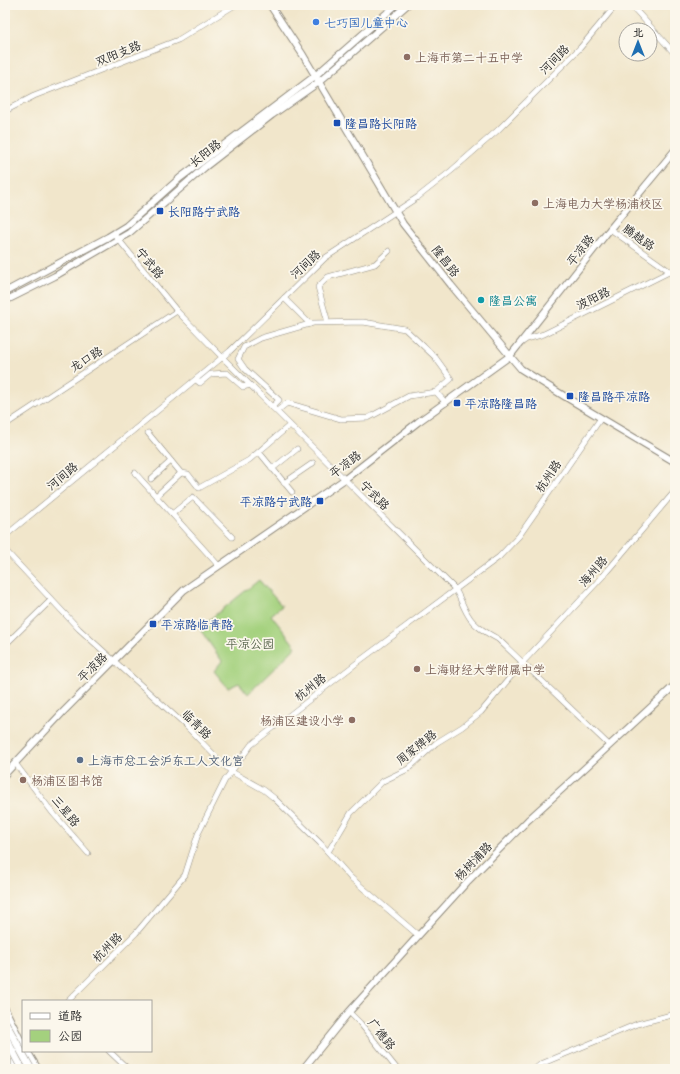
<svg xmlns="http://www.w3.org/2000/svg" width="680" height="1074" viewBox="0 0 680 1074" font-family="'Patrick Hand','LXGW WenKai TC',sans-serif">
<style>
.green{fill:#a4d17e;stroke:#687e54}
.lines{fill:none;stroke-linecap:round;stroke-linejoin:round}
.minor-casing{stroke:#8e887b;stroke-width:6}
.major-casing{stroke:#8e887b;stroke-width:8}
.minor{stroke:#fff;stroke-width:5}
.major{stroke:#fff;stroke-width:6}
.highway-bridge-casing{stroke:#8e887b;stroke-width:8;stroke-linecap:butt}
.highway-bridge{stroke:#fff;stroke-width:7}
.shop-dot{fill:#3f7fe0;stroke:#fbf7ec;stroke-width:1.5}
.education-dot{fill:#8d6e63;stroke:#fbf7ec;stroke-width:1.5}
.transit-dot{fill:#1a4fb4;stroke:#fbf7ec;stroke-width:1.5}
.culture-dot{fill:#0f9aa8;stroke:#fbf7ec;stroke-width:1.5}
.service-dot{fill:#5c6f8a;stroke:#fbf7ec;stroke-width:1.5}
.labels{text-anchor:middle;dominant-baseline:central;stroke-width:3.5;stroke-linejoin:round;paint-order:stroke}
.shop-label{font-size:12px;fill:#366cbe;stroke:#fbf7ec;text-anchor:start}
.street-label{font-size:12px;fill:#2b2b2b;stroke:#fbf7ec}
.education-label{font-size:12px;fill:#785e54;stroke:#fbf7ec;text-anchor:start}
.transit-label{font-size:12px;fill:#164399;stroke:#fbf7ec;text-anchor:start}
.culture-label{font-size:12px;fill:#0d838f;stroke:#fbf7ec;text-anchor:start}
.park-label{font-size:12px;fill:#4f5d44;stroke:#fbf7ec}
.service-label{font-size:12px;fill:#4e5e75;stroke:#fbf7ec;text-anchor:start}
</style>
<rect width="100%" height="100%" fill="#fbf7ec"/>
<filter id="ink" filterUnits="userSpaceOnUse"><feTurbulence type="fractalNoise" baseFrequency=".025" numOctaves="2"/><feDisplacementMap in="SourceGraphic" scale="8" xChannelSelector="R" yChannelSelector="G"/><feConvolveMatrix kernelMatrix="1 2 1 2 8 2 1 2 1" color-interpolation-filters="sRGB"/></filter>
<filter id="wash" filterUnits="userSpaceOnUse"><feTurbulence type="fractalNoise" baseFrequency=".012" numOctaves="4" result="noise"/><feDisplacementMap in="SourceGraphic" scale="16" xChannelSelector="R" yChannelSelector="G"/><feGaussianBlur stdDeviation="0.9" result="paint"/><feColorMatrix in="noise" values="0 0 0 0 0 0 0 0 0 0 0 0 0 0 0 0 0 1.4 0 .05"/><feComposite in="paint" operator="in"/></filter>
<g filter="url(#wash)">
<rect width="100%" height="100%" fill="#f1e6cb"/>
<!-- green -->
<path class="green" d="M 259,580 L 282,606 L 271,615 L 296,647 L 248,694 L 239,683 L 228,688 L 214,671 L 222,661 L 199,628 Z"/>
</g>
<g filter="url(#ink)">
<g class="lines">
<defs>
<g id="minor">
<path d="M 631,5 L 675,54"/>
<path d="M 5,111 L 34,96 L 178,40 L 235,5"/>
<path d="M 610,229 L 675,275"/>
<path d="M 114,234 L 177,311 L 222,357 L 455,589 C 460,597 463,607 468,615 C 474,626 487,633 498,639 L 609,745"/>
<path d="M 284,298 L 310,324"/>
<path d="M 327,319 L 318,287 L 328,277 L 375,264 L 389,251"/>
<path d="M 521,343 L 527,339 L 544,334 L 675,269"/>
<path d="M 196,380 L 200,383 L 211,374 L 227,373 L 243,387 L 250,385"/>
<path d="M 272,407 L 279,400 L 245,369 L 238,359 L 244,347 L 261,338 L 313,323 L 363,322 L 405,329 L 435,357 L 451,379 L 436,392"/>
<path d="M 277,411 L 287,403 L 341,419 L 368,418 L 409,396 L 436,392 L 446,403"/>
<path d="M 5,425 L 177,311"/>
<path d="M 148,433 L 181,473 L 188,474 L 199,488 L 249,460 L 290,425"/>
<path d="M 259,452 L 292,492"/>
<path d="M 272,469 L 297,449"/>
<path d="M 135,473 L 219,566"/>
<path d="M 151,479 L 171,461"/>
<path d="M 284,483 L 313,463"/>
<path d="M 156,496 L 181,473"/>
<path d="M 172,514 L 193,497 L 232,537"/>
<path d="M 5,536 L 230,351 L 325,258 L 418,197 L 451,171 L 498,130 L 580,48 L 616,5"/>
<path d="M 5,550 L 79,629 L 186,726 L 224,765 L 232,772 L 264,790 L 274,798 L 320,843 L 350,877 L 418,935"/>
<path d="M 5,645 L 51,600"/>
<path d="M 15,763 L 52,812 L 88,853"/>
<path d="M 328,852 L 351,813 L 383,781 L 408,769 L 436,743 L 462,727 L 481,712 L 523,662 L 603,576 L 675,491"/>
<path d="M 68,1001 L 136,933 L 185,875 L 198,834 L 225,780 L 251,745 L 358,662 L 499,557 L 519,536 L 601,418"/>
<path d="M 349,1012 L 360,1023 L 397,1069"/>
<path d="M 109,1051 L 128,1069"/>
<path d="M 14,1069 L 14,1061 L 22,1048"/>
<path d="M 535,1069 L 541,1064 L 637,1024 L 675,1014"/>
</g>
<g id="major">
<path d="M 270,5 L 303,55 L 403,224 L 451,285 L 510,356 L 521,369 L 564,396 L 675,462"/>
<path d="M 5,292 L 108,237 L 126,226 L 180,178 L 315,76 L 396,5"/>
<path d="M 5,301 L 55,276 L 129,233 L 205,167 L 272,115 L 319,82 L 407,5"/>
<path d="M 5,774 L 62,713 L 184,590 L 345,479 L 418,422 L 510,356 L 610,229 L 675,150"/>
<path d="M 5,1009 L 23,1045"/>
<path d="M 27,1051 L 38,1069"/>
<path d="M 303,1069 L 349,1012 L 467,882 L 528,820 L 572,780 L 675,685"/>
</g>
</defs>
<!-- minor casing -->
<use href="#minor" class="minor-casing"/>
<!-- major casing -->
<use href="#major" class="major-casing"/>
<!-- minor -->
<use href="#minor" class="minor"/>
<!-- major -->
<use href="#major" class="major"/>
<defs>
<g id="highway-bridge">
<path d="M 5,1022 L 31,1069"/>
<path d="M 5,1037 L 22,1069"/>
</g>
</defs>
<!-- highway-bridge casing -->
<use href="#highway-bridge" class="highway-bridge-casing"/>
<!-- highway-bridge -->
<use href="#highway-bridge" class="highway-bridge"/>
</g>
</g>
<!-- markers -->
<circle class="shop-dot" cx="316" cy="22" r="4"/>
<g class="education-dot">
<circle cx="407" cy="57" r="4"/>
<circle cx="535" cy="203" r="4"/>
<circle cx="417" cy="669" r="4"/>
<circle cx="352" cy="720" r="4"/>
<circle cx="23" cy="780" r="4"/>
</g>
<g class="transit-dot">
<rect x="333" y="119" width="8" height="8" rx="2"/>
<rect x="156" y="207" width="8" height="8" rx="2"/>
<rect x="566" y="392" width="8" height="8" rx="2"/>
<rect x="453" y="399" width="8" height="8" rx="2"/>
<rect x="316" y="497" width="8" height="8" rx="2"/>
<rect x="149" y="620" width="8" height="8" rx="2"/>
</g>
<circle class="culture-dot" cx="481" cy="300" r="4"/>
<circle class="service-dot" cx="80" cy="760" r="4"/>
<g class="labels">
<!-- shop labels -->
<g class="shop-label">
<text x="324" y="22">七巧国儿童中心</text>
</g>
<!-- street labels -->
<g class="street-label">
<text transform="translate(118 53) rotate(-22)">双阳支路</text>
<text transform="translate(554 59) rotate(-45)">河间路</text>
<text transform="translate(205 153) rotate(-38)">长阳路</text>
<text transform="translate(639 237) rotate(35)">腾越路</text>
<text transform="translate(580 250) rotate(-52)">平凉路</text>
<text transform="translate(446 261) rotate(52)">隆昌路</text>
<text transform="translate(150 263) rotate(50)">宁武路</text>
<text transform="translate(305 264) rotate(-43)">河间路</text>
<text transform="translate(593 298) rotate(-26)">波阳路</text>
<text transform="translate(86 359) rotate(-33)">龙口路</text>
<text transform="translate(345 464) rotate(-37)">平凉路</text>
<text transform="translate(62 476) rotate(-40)">河间路</text>
<text transform="translate(548 476) rotate(-56)">杭州路</text>
<text transform="translate(375 495) rotate(45)">宁武路</text>
<text transform="translate(593 571) rotate(-49)">海州路</text>
<text transform="translate(92 667) rotate(-45)">平凉路</text>
<text transform="translate(310 687) rotate(-38)">杭州路</text>
<text transform="translate(197 724) rotate(45)">临青路</text>
<text transform="translate(416 747) rotate(-39)">周家牌路</text>
<text transform="translate(66 811) rotate(50)">三星路</text>
<text transform="translate(473 861) rotate(-46)">杨树浦路</text>
<text transform="translate(107 947) rotate(-45)">杭州路</text>
<text transform="translate(382 1034) rotate(52)">广德路</text>
</g>
<!-- education labels -->
<g class="education-label">
<text x="415" y="57">上海市第二十五中学</text>
<text x="543" y="203">上海电力大学杨浦校区</text>
<text x="425" y="669">上海财经大学附属中学</text>
<text x="344" y="720" text-anchor="end">杨浦区建设小学</text>
<text x="31" y="780">杨浦区图书馆</text>
</g>
<!-- transit labels -->
<g class="transit-label">
<text x="345" y="123">隆昌路长阳路</text>
<text x="168" y="211">长阳路宁武路</text>
<text x="578" y="396">隆昌路平凉路</text>
<text x="465" y="403">平凉路隆昌路</text>
<text x="312" y="501" text-anchor="end">平凉路宁武路</text>
<text x="161" y="624">平凉路临青路</text>
</g>
<!-- culture labels -->
<g class="culture-label">
<text x="489" y="300">隆昌公寓</text>
</g>
<!-- park labels -->
<g class="park-label">
<text x="250" y="643">平凉公园</text>
</g>
<!-- service labels -->
<g class="service-label">
<text x="88" y="760">上海市总工会沪东工人文化宫</text>
</g>
</g>
<!-- margin -->
<rect width="680" height="1074" fill="none" stroke="#fbf7ec" stroke-width="20"/>
<!-- legend -->
<rect x="22" y="1000" width="130" height="52" fill="#fbf7ec" stroke="#a8a59f"/>
<rect x="30" y="1013" width="20" height="6" fill="#ffffff" stroke="#a8a59f"/>
<text x="58" y="1020" font-size="12" fill="#2b2b2b">道路</text>
<rect x="30" y="1030" width="20" height="12" fill="#a4d17e" stroke="#a8a59f"/>
<text x="58" y="1040" font-size="12" fill="#2b2b2b">公园</text>
<!-- north arrow -->
<g transform="translate(638 42)"><circle r="19" fill="#fbf7ec" stroke="#a8a59f"/>
<path d="M0-3L7 15L0 10L-7 15Z" fill="#1f6fb2"/>
<text y="-6" font-size="11" font-weight="bold" text-anchor="middle" fill="#2b2b2b">北</text>
</g>
</svg>
